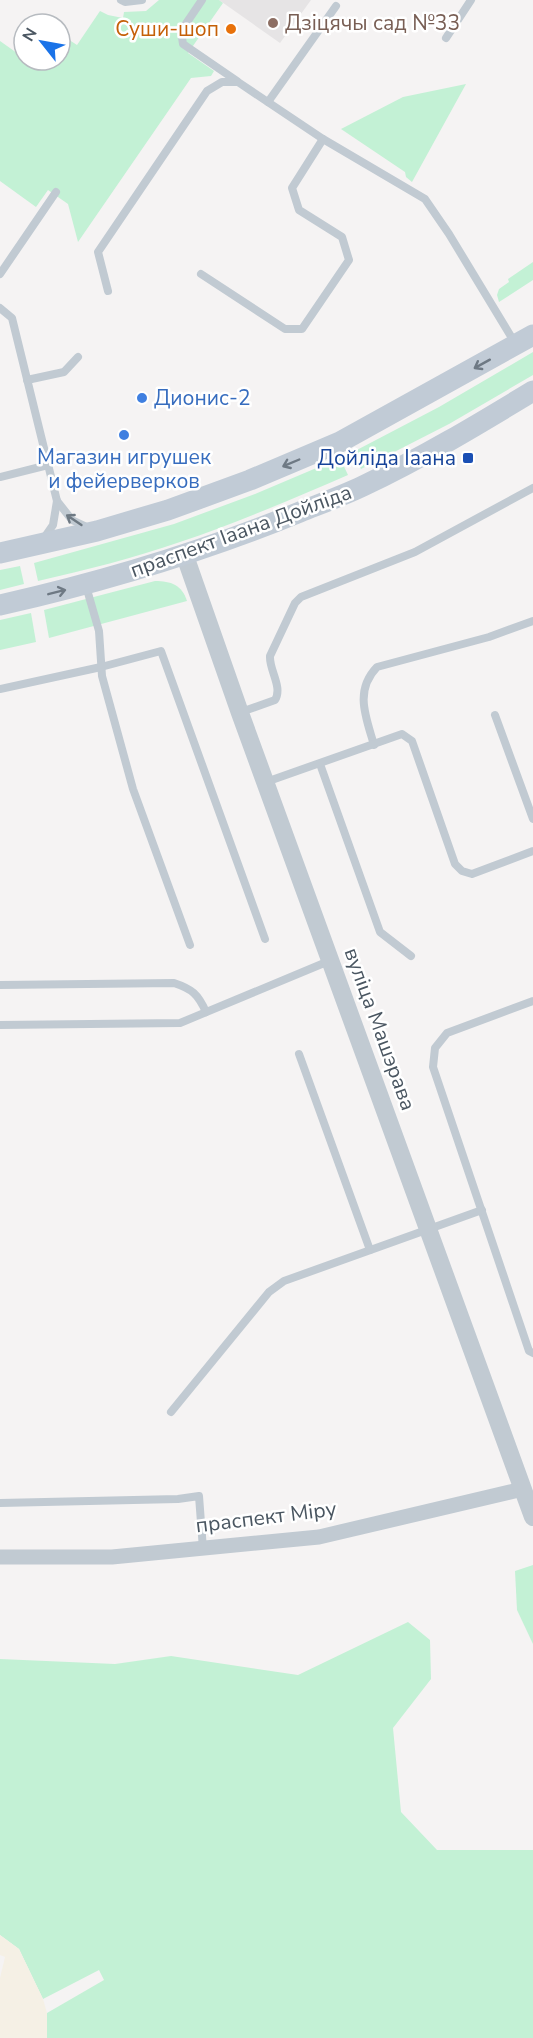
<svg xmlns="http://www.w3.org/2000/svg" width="533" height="2038" viewBox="0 0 533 2038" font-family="'Nunito Sans',sans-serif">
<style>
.education{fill:#e6e4e5}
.green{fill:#c3f1d5}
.sand{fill:#f5f0e5}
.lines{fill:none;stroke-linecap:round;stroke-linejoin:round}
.service{stroke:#c1cad2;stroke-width:8}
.minor{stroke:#c1cad2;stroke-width:15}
.tertiary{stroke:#c1cad2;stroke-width:18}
.secondary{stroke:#c1cbd6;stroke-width:21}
.oneway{stroke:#6e7984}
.oneway2{stroke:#6e7983}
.education-dot{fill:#8d6e63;stroke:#fff;stroke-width:2}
.food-dot{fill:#e8710a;stroke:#fff;stroke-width:2}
.shop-dot{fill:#3f7fe0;stroke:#fff;stroke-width:2}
.transit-dot{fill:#1a4fb4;stroke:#fff;stroke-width:2}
.labels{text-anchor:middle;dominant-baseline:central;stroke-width:5;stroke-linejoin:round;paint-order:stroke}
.education-label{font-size:21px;fill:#785e54;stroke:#fff;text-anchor:start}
.food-label{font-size:21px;fill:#c56008;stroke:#fff;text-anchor:end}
.shop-label{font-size:21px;fill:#366cbe;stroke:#fff;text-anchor:start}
.transit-label{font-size:21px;fill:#164399;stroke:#fff;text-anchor:end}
.street-label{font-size:21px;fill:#4a5661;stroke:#fff}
</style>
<rect width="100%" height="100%" fill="#f5f3f3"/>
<!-- education -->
<path class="education" d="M 219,0 L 311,0 L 280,43 Z"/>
<!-- green -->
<g class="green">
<path d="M 159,0 L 219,0 L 223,3 L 188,53 L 214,71 L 211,76 L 191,78 L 78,242 L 68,204 L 48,190 L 36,207 L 0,181 L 0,41 L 24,58 L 24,60 L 60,60 L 60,34 L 77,45 L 100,11 L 108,15 L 123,18 L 124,12 L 146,11 Z"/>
<path d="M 466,84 L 412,182 L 406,177 L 405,172 L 341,129 L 403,97 Z"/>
<path d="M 533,262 L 533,280 L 499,302 L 497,295 L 499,289 L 509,282 L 508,279 Z"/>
<path d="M 533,352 L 533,375 L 449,424 L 361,469 L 353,452 L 439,407 Z"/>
<path d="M 340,458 L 348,475 C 292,499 237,523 180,542 C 134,558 86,570 38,581 L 34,563 L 174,524 L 255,494 Z"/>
<path d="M 20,566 L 24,584 L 0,590 L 0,570 Z"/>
<path d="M 155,581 C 171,581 182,585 187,601 L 49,638 L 44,610 Z"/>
<path d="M 31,613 L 36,642 L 0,650 L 0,620 Z"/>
<path d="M 533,1565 L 533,1644 L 517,1610 L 515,1571 Z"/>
<path d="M 408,1622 L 430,1640 L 431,1679 L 393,1728 L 401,1812 L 437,1850 L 533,1850 L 533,2038 L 47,2038 L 47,2013 L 104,1980 L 99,1970 L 43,1999 L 19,1949 L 0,1935 L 0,1659 L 115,1664 L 171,1656 L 298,1675 Z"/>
</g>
<!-- sand -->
<path class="sand" d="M 0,1935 L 19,1949 L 43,1999 L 47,2013 L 47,2038 L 0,2038 L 0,1978 L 5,1957 L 0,1955 Z"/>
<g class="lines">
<!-- service -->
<g class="service">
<path d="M 121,0 L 125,2 L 142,0"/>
<path d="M 202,0 L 181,31 L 183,44 L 237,81"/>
<path d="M 446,38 L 471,0"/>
<path d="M 268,102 L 336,6"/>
<path d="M 0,274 L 56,192"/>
<path d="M 201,274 L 285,329 L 302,329 L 349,260 L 342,237 L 299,210 L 292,188 L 323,139 L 425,199 L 449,234 L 515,343"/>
<path d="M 108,291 L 98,252 L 207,91 L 222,82 L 238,82 L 323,139"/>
<path d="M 0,308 L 12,318 L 57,501 L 72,520 L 89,528"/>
<path d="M 27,380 L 64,372 L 78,357"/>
<path d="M 0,477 L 48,465"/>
<path d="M 44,538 L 53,525 L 57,501"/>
<path d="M 86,586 L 99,631 L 102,676 L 133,789 L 190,945"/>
<path d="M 0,689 L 101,667 L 161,651 L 265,939"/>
<path d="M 241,712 L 275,700 C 283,687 269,670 270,656 L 295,603 L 301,597 L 415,552 L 533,488"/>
<path d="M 495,715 L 533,819"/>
<path d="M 374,745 C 366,717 354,691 377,667 L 489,637 L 533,621"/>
<path d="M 320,764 L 380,932 L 411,956"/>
<path d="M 266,782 L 402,734 L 412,741 L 455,864 L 462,871 L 472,874 L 533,851"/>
<path d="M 0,985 L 174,983 C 192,989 198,994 206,1012"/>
<path d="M 533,1001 L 447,1033 L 435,1048 L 433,1067 L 529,1351 L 533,1353"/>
<path d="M 0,1025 L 180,1023 L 329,961"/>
<path d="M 299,1054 L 370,1250"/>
<path d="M 171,1412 L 269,1292 L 284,1281 L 482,1210"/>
<path d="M 0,1503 L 178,1499 L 199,1496 L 203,1549"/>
</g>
<!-- minor -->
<path class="minor" d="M 0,1557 L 112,1557 L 319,1537 L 523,1489"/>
<!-- tertiary -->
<path class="tertiary" d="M 185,556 L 240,713 L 533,1517"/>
<!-- secondary -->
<g class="secondary">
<path d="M 0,553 L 97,531 L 168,510 L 250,480 L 340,442 L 533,335"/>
<path d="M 0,605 C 102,582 202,552 300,512 C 320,504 342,496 363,486 C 422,458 477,425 533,391"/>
</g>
</g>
<!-- one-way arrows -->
<defs><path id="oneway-shaft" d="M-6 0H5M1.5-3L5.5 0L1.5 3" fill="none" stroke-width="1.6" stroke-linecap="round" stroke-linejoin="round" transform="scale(1.5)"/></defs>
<g class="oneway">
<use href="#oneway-shaft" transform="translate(482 364) rotate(151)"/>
<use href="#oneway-shaft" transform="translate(291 463) rotate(157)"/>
<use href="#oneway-shaft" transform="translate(57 592) rotate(-14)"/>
</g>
<use class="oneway2" href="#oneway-shaft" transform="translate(74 520) rotate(-146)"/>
<!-- markers -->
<circle class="education-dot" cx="273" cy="23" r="6"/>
<circle class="food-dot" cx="231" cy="29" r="6"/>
<g class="shop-dot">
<circle cx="142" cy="398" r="6"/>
<circle cx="124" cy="435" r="6"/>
</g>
<rect class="transit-dot" x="462" y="452" width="12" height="12" rx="3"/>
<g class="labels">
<!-- education labels -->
<g class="education-label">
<text x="285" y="23">Дзіцячы сад №33</text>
</g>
<!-- food labels -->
<g class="food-label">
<text x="219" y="29">Суши-шоп</text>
</g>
<!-- shop labels -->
<g class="shop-label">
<text x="154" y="398">Дионис-2</text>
<text x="124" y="457" text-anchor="middle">Магазин игрушек<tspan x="124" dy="24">и фейерверков</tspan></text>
</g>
<!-- transit labels -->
<g class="transit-label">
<text x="456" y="458">Дойліда Іаана</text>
</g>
<!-- street labels -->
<g class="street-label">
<text transform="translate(241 531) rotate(-20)">праспект Іаана Дойліда</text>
<text transform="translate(380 1029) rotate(70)">вуліца Машэрава</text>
<text transform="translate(266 1517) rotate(-7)">праспект Міру</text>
</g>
</g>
<!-- north arrow -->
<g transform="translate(42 42) rotate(301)"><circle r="28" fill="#ffffff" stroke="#b7bbc0" stroke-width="1.5"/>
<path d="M0-4.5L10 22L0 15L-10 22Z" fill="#1a73e8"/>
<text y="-9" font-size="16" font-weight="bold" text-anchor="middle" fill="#4a5661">N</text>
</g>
</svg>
